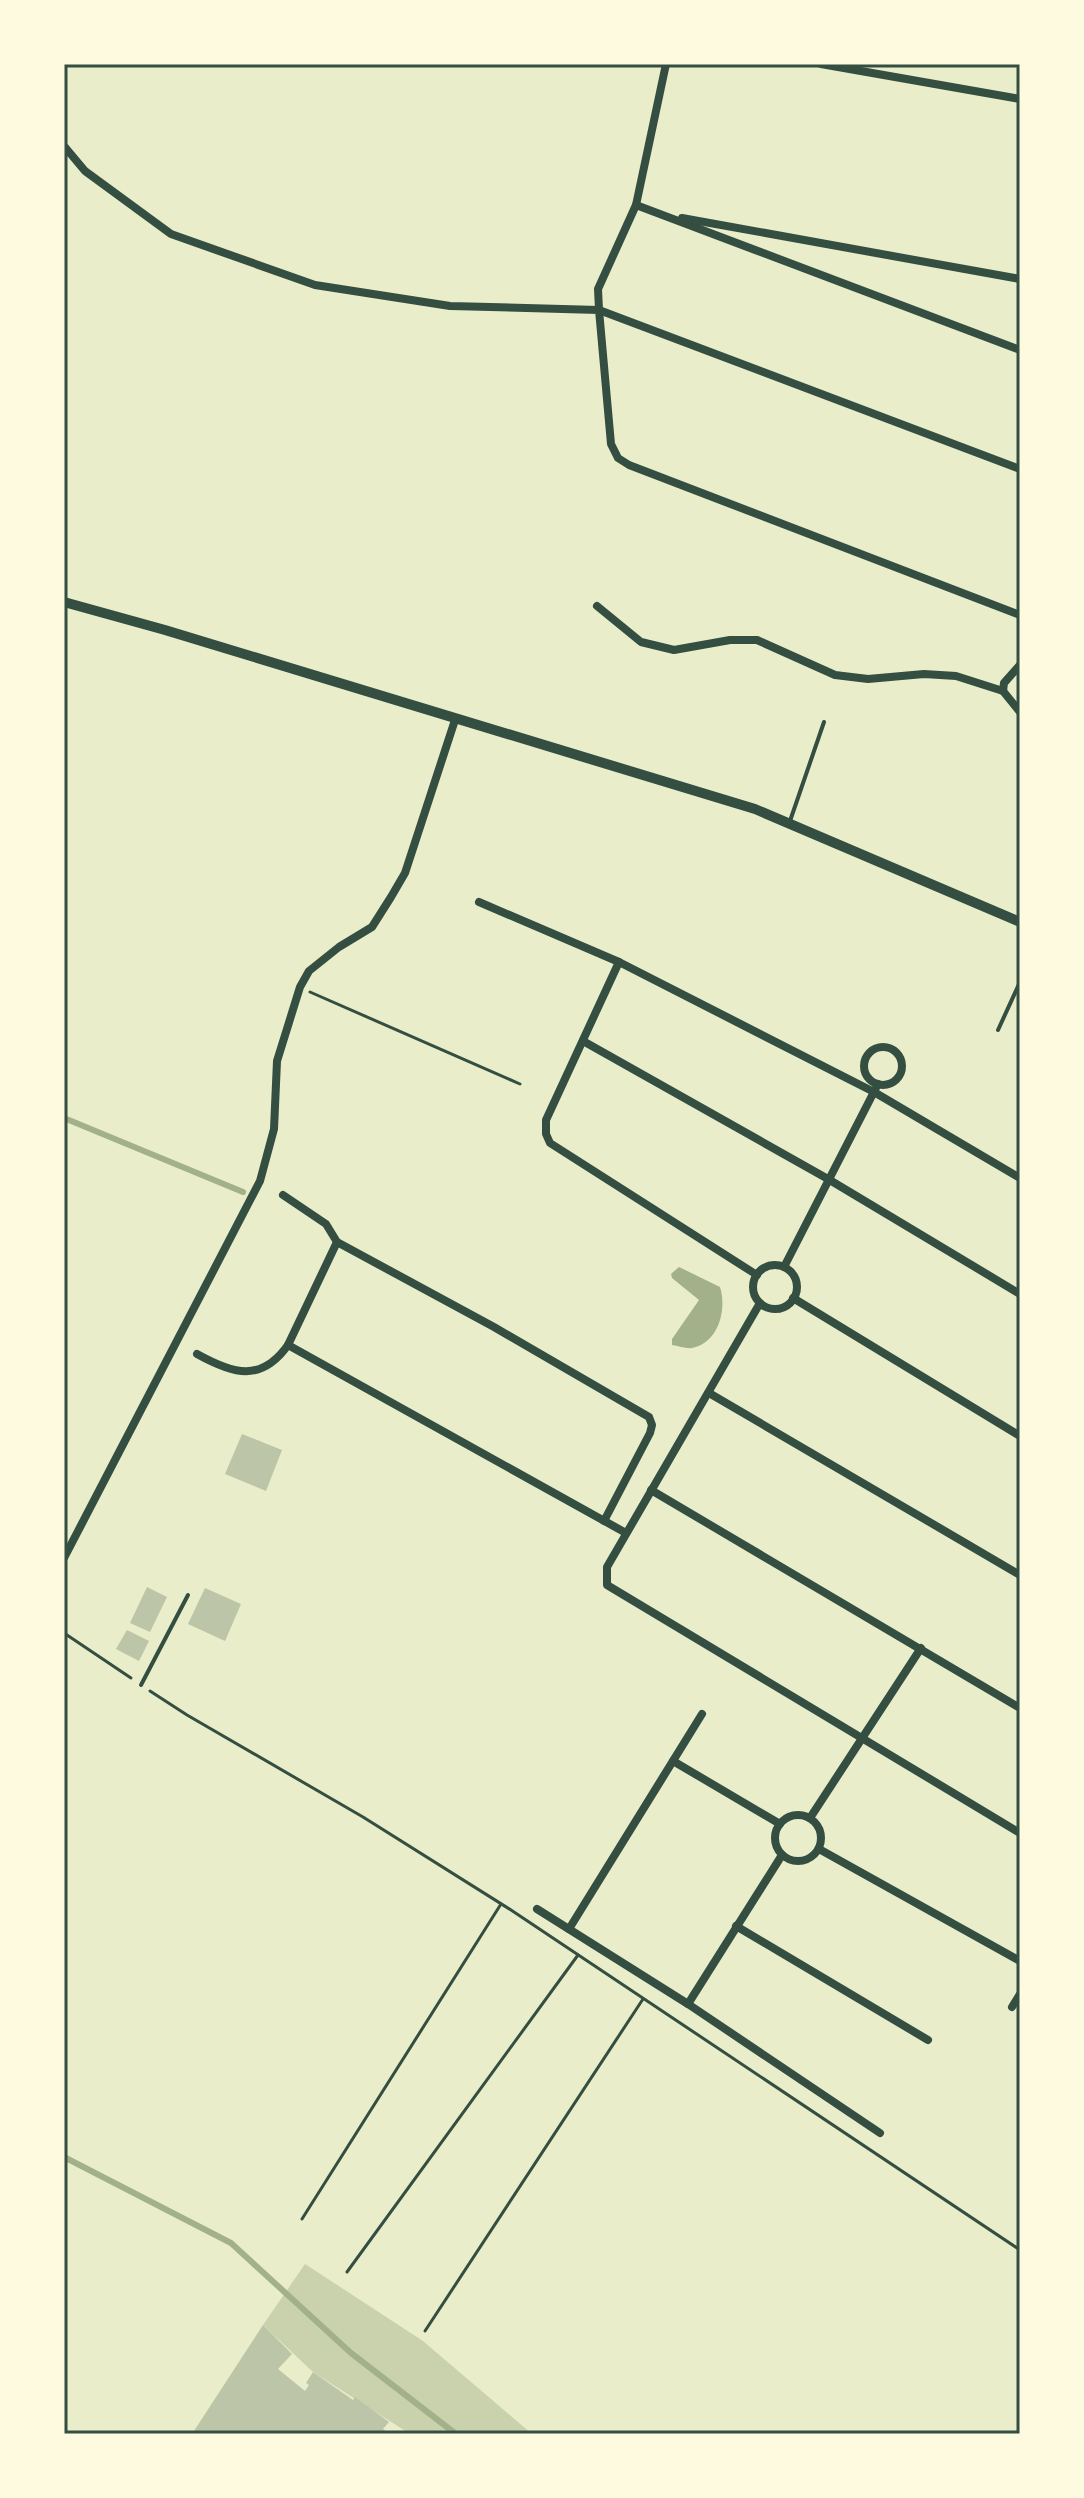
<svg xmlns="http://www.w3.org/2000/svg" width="1084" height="2498" viewBox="0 0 1084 2498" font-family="'Public Sans',sans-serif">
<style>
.green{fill:#cad2ad}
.water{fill:#a3b18a}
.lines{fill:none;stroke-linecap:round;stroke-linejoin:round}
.stream{stroke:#a3b18a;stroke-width:6}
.building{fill:#bcc5a7}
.path{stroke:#344e41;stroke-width:3}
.service{stroke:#344e41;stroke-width:4}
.minor{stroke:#344e41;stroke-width:8}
.tertiary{stroke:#344e41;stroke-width:10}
.neatline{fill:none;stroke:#344e41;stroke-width:3}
</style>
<rect width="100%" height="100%" fill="#e9edc9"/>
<!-- green -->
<path class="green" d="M 305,2264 L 423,2341 L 532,2434 L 410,2434 L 313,2372 L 263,2325 Z"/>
<!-- water -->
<path class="water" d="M 679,1267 L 720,1287 C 727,1309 719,1343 692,1348 C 687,1349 678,1346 672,1345 L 672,1339 L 699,1300 L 672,1278 L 671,1274 Z"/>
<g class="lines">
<!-- stream -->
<g class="stream">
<path d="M 64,1118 L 243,1192"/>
<path d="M 64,2157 L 231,2243 L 351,2353 L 456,2434"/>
</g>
</g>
<!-- building -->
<g class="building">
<path d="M 242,1434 L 282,1450 L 266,1491 L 225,1474 Z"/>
<path d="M 147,1587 L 167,1597 L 150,1632 L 130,1623 Z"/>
<path d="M 205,1588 L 241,1604 L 225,1641 L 188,1624 Z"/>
<path d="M 127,1630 L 149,1641 L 139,1661 L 116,1649 Z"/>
<path d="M 263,2325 L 292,2354 L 278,2369 L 305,2391 L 309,2385 L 306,2383 L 313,2372 L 353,2400 L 355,2397 L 389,2422 L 383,2429 L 390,2434 L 192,2434 Z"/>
</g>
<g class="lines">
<!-- path -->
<g class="path">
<path d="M 310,992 L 520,1084"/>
<path d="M 64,1633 L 131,1678"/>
<path d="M 150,1691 L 187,1715 L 363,1817 L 511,1910 L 1020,2250"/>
<path d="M 302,2219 L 501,1904"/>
<path d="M 347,2272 L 578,1955"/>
<path d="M 425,2331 L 643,1999"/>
</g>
<!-- service -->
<g class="service">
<path d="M 790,821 L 824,722"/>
<path d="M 998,1030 L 1020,982"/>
<path d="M 141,1685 L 188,1595"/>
</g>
<!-- minor -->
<g class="minor">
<path d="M 666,64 L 636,205 L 1020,350"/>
<path d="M 821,64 L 1020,99"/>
<path d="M 64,146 L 85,171 L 171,234 L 315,285 L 450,306 L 599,310 L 611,444 L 618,458 L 629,465 L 1020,615"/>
<path d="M 636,205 L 598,289 L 599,310 L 1020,469"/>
<path d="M 682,218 L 1020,279"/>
<path d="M 597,606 L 641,642 L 674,650 L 730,640 L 757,640 L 835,675 L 868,679 L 924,674 L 956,676 L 1003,691 L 1020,712"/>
<path d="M 1003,691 L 1004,683 L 1020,665"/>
<path d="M 479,902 L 619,962 L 874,1092 L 1020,1178"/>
<path d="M 619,962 L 546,1120 L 546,1134 L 550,1143 L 757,1275"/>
<path d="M 583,1041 L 828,1179 L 1020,1294"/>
<circle cx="883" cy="1066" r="19"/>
<path d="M 283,1195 L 326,1224 L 337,1242 L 494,1327 L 649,1417 L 652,1425 L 650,1433 L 604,1521"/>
<circle cx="775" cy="1287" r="22"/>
<path d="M 784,1267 L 878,1084"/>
<path d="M 793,1298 L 1020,1436"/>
<path d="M 760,1303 L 607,1567 L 607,1585 L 1020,1833"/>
<path d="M 288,1345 L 626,1533"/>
<path d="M 197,1354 C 233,1374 261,1383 288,1345 L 337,1242"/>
<path d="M 709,1393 L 1020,1575"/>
<path d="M 651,1490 L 1020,1708"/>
<path d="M 64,1558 L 260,1181 L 274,1129 L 277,1061 L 300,987 L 309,971 L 339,947 L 372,927 L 391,897 L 405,873 L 455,720"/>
<path d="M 673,1761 L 780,1824"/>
<circle cx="798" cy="1838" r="23"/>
<path d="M 810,1818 L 921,1648"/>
<path d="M 819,1849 L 1020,1961"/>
<path d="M 537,1909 L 688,2004 L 880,2133"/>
<path d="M 736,1926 L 928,2040"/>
<path d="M 569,1929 L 702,1714"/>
<path d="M 688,2004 L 782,1855"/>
<path d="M 1012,2007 L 1020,1994"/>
</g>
<!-- tertiary -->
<path class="tertiary" d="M 64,602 L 165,630 L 755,809 L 1020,922"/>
</g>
<!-- border -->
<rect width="1084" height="2498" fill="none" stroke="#fefae0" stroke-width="132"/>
<rect x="66" y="66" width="952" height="2366" class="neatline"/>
</svg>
